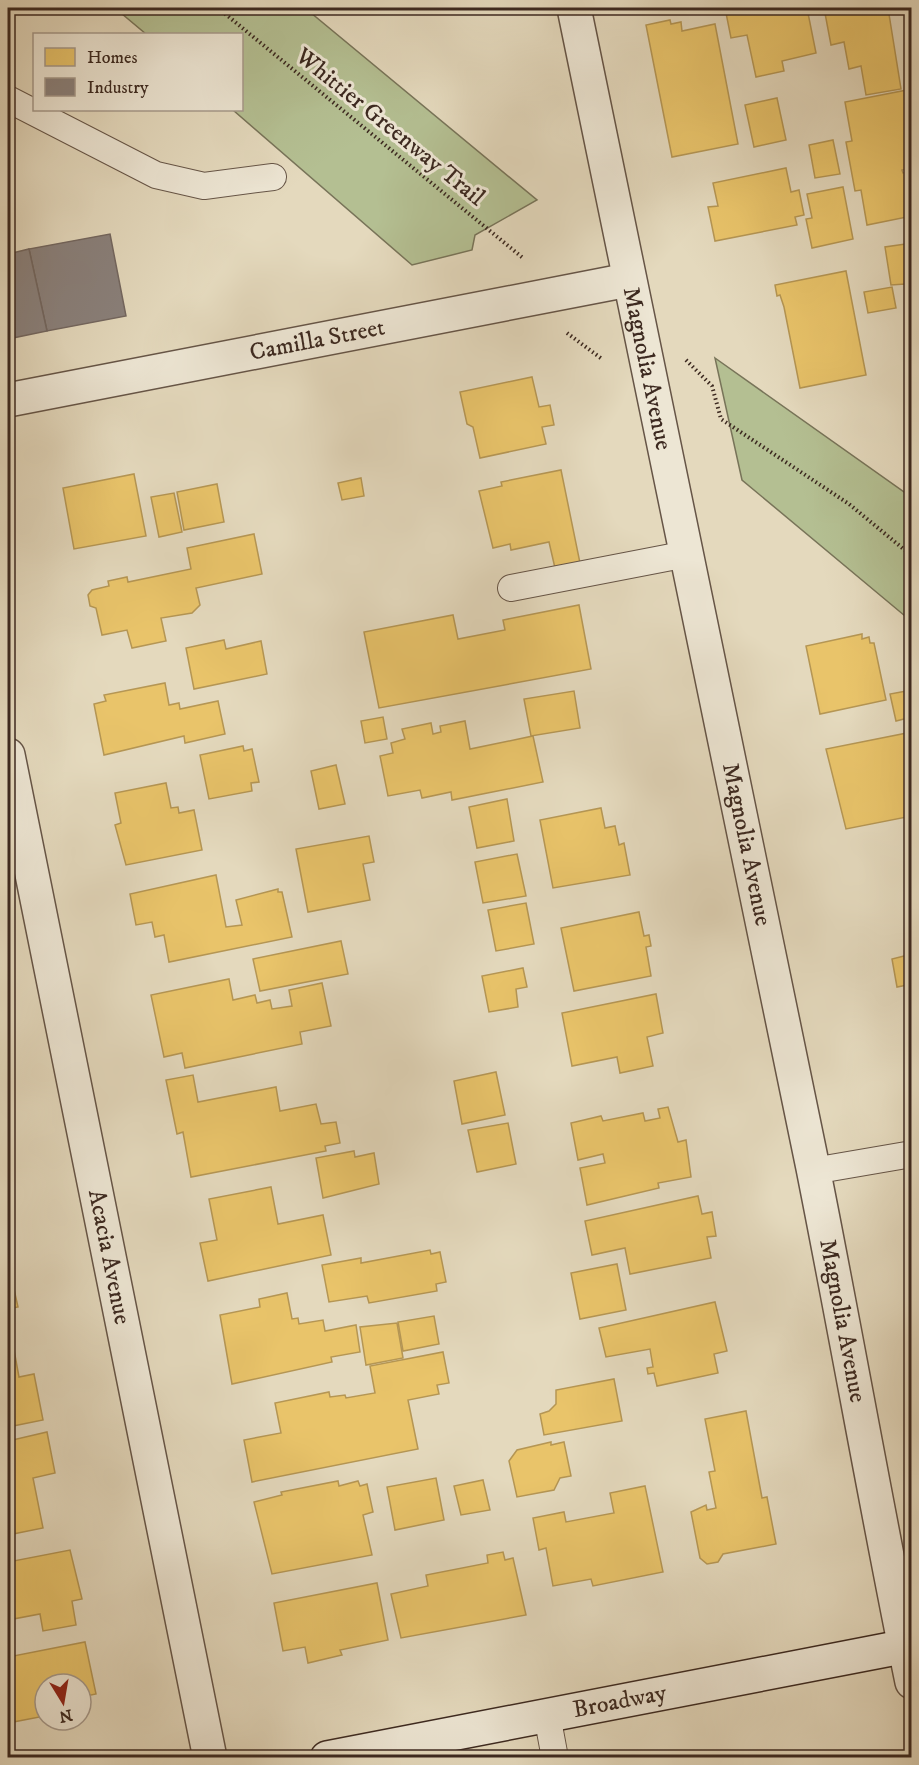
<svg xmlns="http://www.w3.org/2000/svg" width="919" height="1765" viewBox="0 0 919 1765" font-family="'IM FELL DW Pica',serif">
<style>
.green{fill:#b4bf92;stroke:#787459;stroke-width:1.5}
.homes{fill:#e9c46a;stroke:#b59654;stroke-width:1.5}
.industry{fill:#8a817c;stroke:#736760;stroke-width:1.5}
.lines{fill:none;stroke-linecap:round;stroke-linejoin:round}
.lane-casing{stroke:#665547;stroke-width:28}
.street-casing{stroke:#665547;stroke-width:36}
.secondary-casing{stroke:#3c2920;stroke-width:36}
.path{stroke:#3c2920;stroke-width:4;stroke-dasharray:1.5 3;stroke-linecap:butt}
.lane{stroke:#ede6d4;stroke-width:26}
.street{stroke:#ede6d4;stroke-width:33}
.secondary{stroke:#ede6d4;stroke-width:33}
.labels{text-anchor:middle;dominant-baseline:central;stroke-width:6;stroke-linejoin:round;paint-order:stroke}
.street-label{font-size:24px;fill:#3c2920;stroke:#ede6d4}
</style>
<rect width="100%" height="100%" fill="#e4d9bd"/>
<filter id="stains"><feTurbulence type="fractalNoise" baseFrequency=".00333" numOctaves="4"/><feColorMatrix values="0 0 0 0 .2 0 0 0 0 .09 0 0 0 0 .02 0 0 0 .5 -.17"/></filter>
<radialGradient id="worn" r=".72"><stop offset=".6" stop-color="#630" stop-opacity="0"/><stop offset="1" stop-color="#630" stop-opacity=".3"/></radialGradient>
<!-- green -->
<g class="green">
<path d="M 115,8 L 305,8 L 537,200 L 475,235 L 472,250 L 412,265 L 233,110 L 242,110 L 242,34 L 146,34 Z"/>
<path d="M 715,358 L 911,497 L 911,621 L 742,480 Z"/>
</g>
<!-- homes -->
<g class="homes">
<path d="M 725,8 L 807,8 L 816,53 L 782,61 L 784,71 L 756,77 L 747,35 L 731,38 Z"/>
<path d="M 824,8 L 888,8 L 901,89 L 866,95 L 861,66 L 849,69 L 844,42 L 831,45 Z"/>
<path d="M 670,20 L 671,24 L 681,22 L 682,31 L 715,24 L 738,144 L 672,157 L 646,25 Z"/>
<path d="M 907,90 L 912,113 L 912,168 L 902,170 L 903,173 L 910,172 L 912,180 L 912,216 L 867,225 L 861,190 L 855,191 L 846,142 L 852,141 L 845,102 Z"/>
<path d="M 777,98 L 786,140 L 754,147 L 745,105 Z"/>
<path d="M 833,140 L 840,174 L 815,178 L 809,145 Z"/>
<path d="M 786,168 L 791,192 L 799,190 L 804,215 L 795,217 L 797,225 L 715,241 L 708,207 L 718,206 L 713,183 Z"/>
<path d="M 843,187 L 853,239 L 812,248 L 806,219 L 812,218 L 807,194 Z"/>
<path d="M 912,243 L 912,305 L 910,305 L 905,284 L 891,285 L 885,247 Z"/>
<path d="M 846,271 L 866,375 L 800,388 L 784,307 L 780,295 L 777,296 L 775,285 Z"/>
<path d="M 892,287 L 896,308 L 868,313 L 864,292 Z"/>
<path d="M 532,377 L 539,407 L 550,405 L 554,425 L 542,427 L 546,444 L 480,458 L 473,427 L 467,424 L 460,392 Z"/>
<path d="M 561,470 L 580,563 L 555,568 L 549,542 L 511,550 L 510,544 L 493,548 L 479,491 L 502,486 L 501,482 Z"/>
<path d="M 134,474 L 146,536 L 74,549 L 63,488 Z"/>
<path d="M 361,478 L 364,496 L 342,500 L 338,483 Z"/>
<path d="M 217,484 L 224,522 L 184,530 L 177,492 Z"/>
<path d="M 174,493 L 182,532 L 159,537 L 151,497 Z"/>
<path d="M 254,534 L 262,574 L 196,588 L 200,605 L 192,613 L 161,618 L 166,641 L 132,648 L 127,630 L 102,635 L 96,608 L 90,606 L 88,595 L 92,590 L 109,586 L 108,581 L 127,577 L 128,582 L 191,569 L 187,548 Z"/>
<path d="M 579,605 L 591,669 L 379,708 L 364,632 L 453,615 L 458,639 L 505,630 L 503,620 Z"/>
<path d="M 862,634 L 862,639 L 869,637 L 870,643 L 874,643 L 886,700 L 820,714 L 806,646 Z"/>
<path d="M 224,640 L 226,649 L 261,641 L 267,674 L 194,689 L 186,648 Z"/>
<path d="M 165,683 L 169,705 L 179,703 L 180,709 L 218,701 L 225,734 L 185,743 L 184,736 L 104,755 L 94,704 L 106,701 L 104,695 Z"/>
<path d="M 912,690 L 912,717 L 896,721 L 890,694 Z"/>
<path d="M 574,691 L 580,728 L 531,736 L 524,699 Z"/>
<path d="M 383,717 L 387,739 L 365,743 L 361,721 Z"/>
<path d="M 465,721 L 470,749 L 533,736 L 543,782 L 452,800 L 451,792 L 422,798 L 420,790 L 388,796 L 380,756 L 393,753 L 391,743 L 405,739 L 402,729 L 431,723 L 433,734 L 441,732 L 440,726 Z"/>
<path d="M 912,732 L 912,816 L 846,829 L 826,749 Z"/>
<path d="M 243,746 L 244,751 L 252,749 L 259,782 L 251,783 L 252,791 L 209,799 L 200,755 Z"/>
<path d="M 336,765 L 345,804 L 319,809 L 311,771 Z"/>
<path d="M 166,783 L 171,808 L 178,807 L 179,813 L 194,810 L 202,850 L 126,865 L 115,825 L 121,823 L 115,793 Z"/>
<path d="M 507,799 L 514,841 L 477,848 L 469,807 Z"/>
<path d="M 601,808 L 605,828 L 615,826 L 619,845 L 624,843 L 630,875 L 553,888 L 540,820 Z"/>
<path d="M 369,836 L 374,862 L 363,864 L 370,900 L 308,912 L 296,849 Z"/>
<path d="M 517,854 L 526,896 L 483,903 L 475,862 Z"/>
<path d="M 216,875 L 226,927 L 242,925 L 236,900 L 278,889 L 278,892 L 282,892 L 292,937 L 169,962 L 164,935 L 155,937 L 152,922 L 136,925 L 130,894 Z"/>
<path d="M 526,903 L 534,944 L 496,951 L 488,910 Z"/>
<path d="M 639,912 L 644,936 L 649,935 L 651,946 L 646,947 L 651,976 L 574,991 L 561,928 Z"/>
<path d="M 341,941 L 348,974 L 260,991 L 253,959 Z"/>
<path d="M 912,954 L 912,1004 L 907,985 L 897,987 L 892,959 Z"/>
<path d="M 523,968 L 527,987 L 516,989 L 518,1007 L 489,1012 L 482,976 Z"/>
<path d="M 229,979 L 233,1000 L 255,995 L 257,1003 L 270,1000 L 272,1009 L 292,1006 L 289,990 L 322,983 L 331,1026 L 300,1032 L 302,1044 L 185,1068 L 182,1053 L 164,1057 L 151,995 Z"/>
<path d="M 656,994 L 663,1033 L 647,1037 L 653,1066 L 620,1073 L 617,1057 L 572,1066 L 562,1013 Z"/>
<path d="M 496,1072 L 505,1115 L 462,1124 L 454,1081 Z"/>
<path d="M 193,1075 L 198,1102 L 276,1087 L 280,1111 L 316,1104 L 321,1124 L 336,1122 L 340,1143 L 325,1146 L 326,1151 L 191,1177 L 183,1132 L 177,1134 L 166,1080 Z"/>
<path d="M 668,1107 L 678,1142 L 686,1140 L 691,1177 L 658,1183 L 659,1188 L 587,1205 L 580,1168 L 605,1163 L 603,1154 L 578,1160 L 571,1123 L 601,1116 L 603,1121 L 643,1113 L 645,1121 L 660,1118 L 658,1109 Z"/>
<path d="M 508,1123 L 516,1164 L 477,1172 L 468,1130 Z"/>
<path d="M 354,1151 L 355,1157 L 374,1153 L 379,1184 L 323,1198 L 316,1158 Z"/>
<path d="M 271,1187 L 278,1224 L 323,1215 L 331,1255 L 208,1281 L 200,1243 L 217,1240 L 209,1199 Z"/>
<path d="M 698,1196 L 702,1214 L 712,1212 L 716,1236 L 707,1237 L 711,1258 L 630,1274 L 625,1248 L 592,1255 L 585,1221 Z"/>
<path d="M 430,1250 L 431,1254 L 440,1252 L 446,1282 L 436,1284 L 437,1291 L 369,1303 L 367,1296 L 329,1302 L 322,1265 L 361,1258 L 361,1263 Z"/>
<path d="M 617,1264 L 626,1310 L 580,1319 L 571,1273 Z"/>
<path d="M 8,1276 L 11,1276 L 18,1307 L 8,1309 Z"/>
<path d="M 287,1293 L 292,1319 L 298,1318 L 299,1324 L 323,1320 L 325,1331 L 356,1325 L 360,1352 L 331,1357 L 332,1362 L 232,1384 L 220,1315 L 260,1307 L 259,1299 Z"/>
<path d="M 715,1302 L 727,1351 L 714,1354 L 718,1373 L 657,1386 L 654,1373 L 648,1374 L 647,1368 L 653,1367 L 650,1349 L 606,1357 L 599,1328 Z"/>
<path d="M 434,1316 L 439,1344 L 403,1351 L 398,1322 Z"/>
<path d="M 397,1323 L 403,1358 L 366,1365 L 360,1327 Z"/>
<path d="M 14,1350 L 19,1377 L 34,1374 L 43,1420 L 8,1427 L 8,1351 Z"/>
<path d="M 443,1352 L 449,1383 L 437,1385 L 439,1394 L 408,1400 L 418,1449 L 252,1482 L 244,1440 L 281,1433 L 275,1403 L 329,1392 L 330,1397 L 345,1395 L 346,1398 L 375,1393 L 370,1366 Z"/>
<path d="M 614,1379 L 622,1421 L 544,1435 L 540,1414 L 549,1411 L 556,1404 L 556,1390 Z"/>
<path d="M 746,1411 L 762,1498 L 767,1497 L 776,1544 L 723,1554 L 718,1562 L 707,1564 L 700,1558 L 691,1512 L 706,1505 L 707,1510 L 716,1508 L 709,1472 L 715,1471 L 705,1419 Z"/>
<path d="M 47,1432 L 55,1473 L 33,1478 L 43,1528 L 8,1535 L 8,1441 Z"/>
<path d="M 551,1442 L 551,1445 L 564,1442 L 571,1476 L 560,1478 L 554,1490 L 517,1497 L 509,1461 L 517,1450 Z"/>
<path d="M 436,1478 L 444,1520 L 395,1530 L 387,1487 Z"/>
<path d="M 483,1480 L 490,1510 L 461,1515 L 454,1486 Z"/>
<path d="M 338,1481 L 339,1486 L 358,1481 L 360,1486 L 367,1484 L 373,1512 L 363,1515 L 372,1555 L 272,1574 L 254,1502 L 282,1495 L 281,1492 Z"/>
<path d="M 645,1486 L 663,1572 L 593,1586 L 591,1579 L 553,1586 L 546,1548 L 539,1550 L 533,1518 L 564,1512 L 566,1522 L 614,1513 L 610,1493 Z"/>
<path d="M 70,1550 L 82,1599 L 72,1601 L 76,1625 L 43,1631 L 40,1614 L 8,1620 L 8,1562 Z"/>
<path d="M 503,1552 L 505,1560 L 513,1558 L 526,1615 L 401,1638 L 391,1594 L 428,1586 L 426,1575 L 488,1563 L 487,1555 Z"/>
<path d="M 377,1583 L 388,1640 L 340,1650 L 342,1655 L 308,1663 L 305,1647 L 283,1651 L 274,1603 Z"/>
<path d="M 85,1642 L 96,1694 L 81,1697 L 81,1684 L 45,1684 L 45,1716 L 8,1723 L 8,1657 Z"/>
<path d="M 818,1751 L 820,1758 L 784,1758 Z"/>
</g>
<!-- industry -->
<g class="industry">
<path d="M 110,234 L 126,316 L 47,331 L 29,249 Z"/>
<path d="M 29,249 L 47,331 L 8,339 L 8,254 Z"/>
</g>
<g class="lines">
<defs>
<g id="lane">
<path d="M 8,99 L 156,175 L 204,186 L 273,177"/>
<path d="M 511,588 L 687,554"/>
<path d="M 813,1171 L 912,1154"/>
<path d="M 547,1715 L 555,1758"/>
</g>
<g id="street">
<path id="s1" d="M 574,8 C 650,395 735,781 813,1168 C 847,1339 877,1511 912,1682"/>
<path id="s2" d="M 8,400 L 628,280"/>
<path id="s3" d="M 8,755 L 210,1758"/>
</g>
<g id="secondary">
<path id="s4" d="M 327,1758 L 912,1645"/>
</g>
</defs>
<!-- lane casing -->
<use href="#lane" class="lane-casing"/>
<!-- street casing -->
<use href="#street" class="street-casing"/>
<!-- secondary casing -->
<use href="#secondary" class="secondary-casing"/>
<!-- path -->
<g class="path">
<path d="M 218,8 L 523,258"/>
<path d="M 567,333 L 602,359"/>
<path d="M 686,360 L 712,386 L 721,419 L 849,504 L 912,556"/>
</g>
<!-- lane -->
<use href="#lane" class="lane"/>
<!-- street -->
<use href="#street" class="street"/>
<!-- secondary -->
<use href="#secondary" class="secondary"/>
</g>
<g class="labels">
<!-- street labels -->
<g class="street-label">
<text transform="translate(390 127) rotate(39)">Whittier Greenway Trail</text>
<text stroke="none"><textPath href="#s2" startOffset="315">Camilla Street</textPath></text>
<text stroke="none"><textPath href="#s1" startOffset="368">Magnolia Avenue</textPath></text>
<text stroke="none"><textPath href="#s1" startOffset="854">Magnolia Avenue</textPath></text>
<text stroke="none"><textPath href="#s3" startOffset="512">Acacia Avenue</textPath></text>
<text stroke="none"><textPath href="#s1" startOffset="1340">Magnolia Avenue</textPath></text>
<text stroke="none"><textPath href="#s4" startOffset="298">Broadway</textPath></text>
</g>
</g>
<!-- margin -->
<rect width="919" height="1765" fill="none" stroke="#e4d9bd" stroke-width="30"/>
<rect x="9" y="9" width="901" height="1747" fill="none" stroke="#3c2920" stroke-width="3"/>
<rect x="15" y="15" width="889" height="1735" fill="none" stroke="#3c2920" stroke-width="1.5"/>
<!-- legend -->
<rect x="33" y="33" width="210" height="78" fill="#ede6d4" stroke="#a69a8c" stroke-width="1.5"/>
<rect x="45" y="48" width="30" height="18" fill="#e9c46a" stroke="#a69a8c" stroke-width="1.5"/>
<text x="87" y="63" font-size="18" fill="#3c2920">Homes</text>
<rect x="45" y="78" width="30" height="18" fill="#8a817c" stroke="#a69a8c" stroke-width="1.5"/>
<text x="87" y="93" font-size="18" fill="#3c2920">Industry</text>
<!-- north arrow -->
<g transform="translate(63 1702) rotate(169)"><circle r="28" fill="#ede6d4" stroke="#a69a8c" stroke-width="1.5"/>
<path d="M0-4.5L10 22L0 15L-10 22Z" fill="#8f2418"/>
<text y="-9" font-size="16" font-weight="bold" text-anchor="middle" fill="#3c2920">N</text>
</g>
<rect width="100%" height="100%" filter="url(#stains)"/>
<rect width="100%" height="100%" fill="url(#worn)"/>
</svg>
